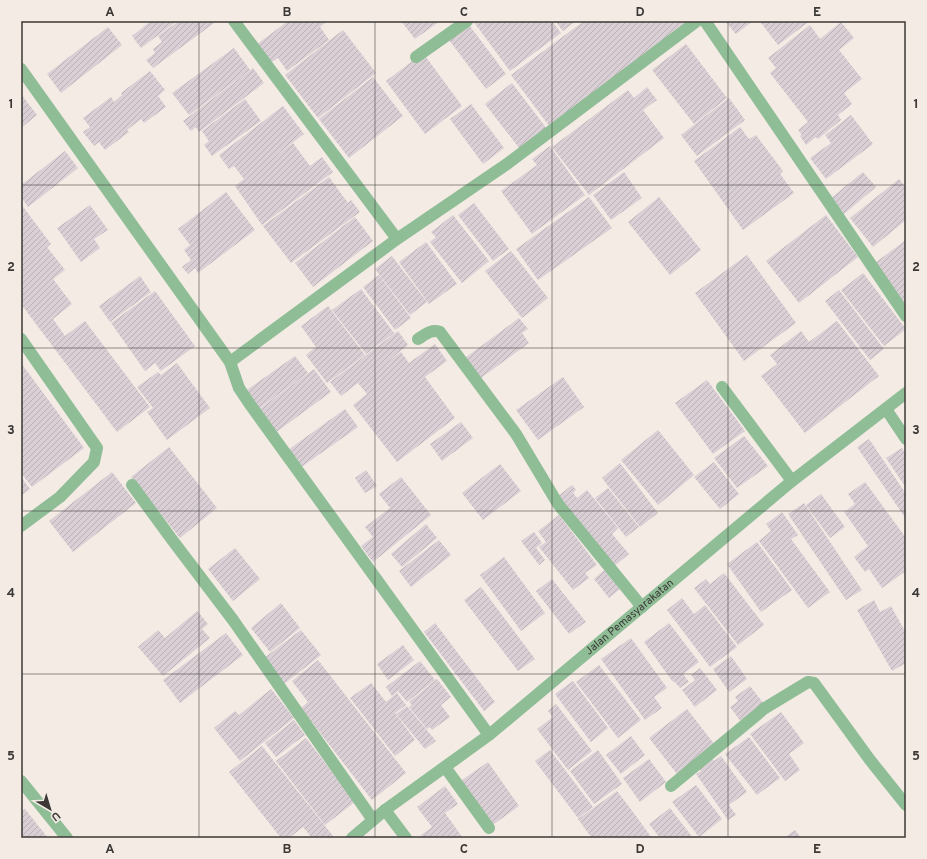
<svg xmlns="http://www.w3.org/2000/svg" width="927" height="859" viewBox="0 0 927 859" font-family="Overpass,sans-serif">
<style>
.building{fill:url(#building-hatch)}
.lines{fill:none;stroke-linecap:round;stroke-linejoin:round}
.minor{stroke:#8ebd96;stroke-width:12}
.tertiary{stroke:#8ebd96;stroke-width:12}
.grid{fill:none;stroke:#3b3835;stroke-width:1;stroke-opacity:0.55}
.labels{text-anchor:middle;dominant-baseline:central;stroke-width:3;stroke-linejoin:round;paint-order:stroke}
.street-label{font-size:11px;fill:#3b3835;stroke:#f4ebe5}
.neatline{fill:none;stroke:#3b3835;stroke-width:1.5}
.grid-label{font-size:13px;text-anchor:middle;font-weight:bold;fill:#3b3835}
</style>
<defs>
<pattern id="building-hatch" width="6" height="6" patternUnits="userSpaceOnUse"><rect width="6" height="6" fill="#d9cfd4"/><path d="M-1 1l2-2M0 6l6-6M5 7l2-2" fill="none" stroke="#bbb2b7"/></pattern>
</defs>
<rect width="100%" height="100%" fill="#f4ebe5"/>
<!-- building -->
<g class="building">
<path d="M 151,21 L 177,21 L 141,48 L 132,36 Z"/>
<path d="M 179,21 L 217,21 L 153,68 L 146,60 L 155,53 L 153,49 L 162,42 L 158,36 Z"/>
<path d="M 288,21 L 327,21 L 320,27 L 329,40 L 287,71 L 278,58 L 269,64 L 256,45 Z"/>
<path d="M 401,21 L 440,21 L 415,39 Z"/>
<path d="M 473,21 L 552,21 L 561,33 L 510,71 Z"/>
<path d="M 555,21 L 576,21 L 563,31 Z"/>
<path d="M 584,21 L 687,21 L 550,127 L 511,75 Z"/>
<path d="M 725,21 L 753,21 L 736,34 Z"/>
<path d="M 764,21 L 810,21 L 778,45 L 761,23 Z"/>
<path d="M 841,22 L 854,38 L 839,50 L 862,79 L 844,93 L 852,104 L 838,115 L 841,120 L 818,139 L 816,137 L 806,145 L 800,136 L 802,135 L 798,130 L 808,122 L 770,73 L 776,68 L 768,58 L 810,25 L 820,39 Z"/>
<path d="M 469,25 L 506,74 L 486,89 L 449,40 Z"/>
<path d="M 108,27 L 122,45 L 61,93 L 47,74 Z"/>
<path d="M 343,30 L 376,73 L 318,118 L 285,75 Z"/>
<path d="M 686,44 L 727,98 L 694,124 L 652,70 Z"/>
<path d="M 234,48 L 250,70 L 189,115 L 172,93 Z"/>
<path d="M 423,53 L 462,106 L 425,134 L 386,81 Z"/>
<path d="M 253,68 L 264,83 L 199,132 L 196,127 L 191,131 L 183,121 Z"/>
<path d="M 150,71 L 165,90 L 158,96 L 166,107 L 144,123 L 141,119 L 127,130 L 129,132 L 105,150 L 99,142 L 94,146 L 83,132 L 90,127 L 83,118 L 111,97 L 114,102 L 122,95 L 121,93 Z"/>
<path d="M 373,77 L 403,116 L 349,158 L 319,119 Z"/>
<path d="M 512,83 L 547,129 L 520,149 L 485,104 Z"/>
<path d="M 647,87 L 657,100 L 643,110 L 664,138 L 589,195 L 552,147 L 628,90 L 634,98 Z"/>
<path d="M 21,94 L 37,115 L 21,128 Z"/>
<path d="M 729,98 L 745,120 L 697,156 L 681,135 Z"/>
<path d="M 245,99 L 261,121 L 212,156 L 204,145 L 209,141 L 202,131 Z"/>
<path d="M 471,104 L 504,148 L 483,164 L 450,119 Z"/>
<path d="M 283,106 L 304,134 L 272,158 L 293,143 L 310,166 L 322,157 L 333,172 L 262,225 L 235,186 L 244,179 L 234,166 L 229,169 L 219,155 Z"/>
<path d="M 851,115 L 873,144 L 826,179 L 810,158 L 831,143 L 825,135 Z"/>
<path d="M 740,127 L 749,139 L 756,135 L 783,171 L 780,174 L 794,193 L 743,230 L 694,161 Z"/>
<path d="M 550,146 L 585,195 L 532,234 L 501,191 L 537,165 L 532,159 Z"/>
<path d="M 65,151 L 78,168 L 28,207 L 21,197 L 21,185 Z"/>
<path d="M 624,172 L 642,198 L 611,220 L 593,195 Z"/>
<path d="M 863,172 L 876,187 L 844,214 L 831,198 Z"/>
<path d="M 329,177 L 348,203 L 351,200 L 360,212 L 291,263 L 263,226 Z"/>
<path d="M 899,179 L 906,188 L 906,220 L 873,247 L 850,218 Z"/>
<path d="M 226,192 L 255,230 L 198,273 L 195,268 L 188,274 L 182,267 L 191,260 L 184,250 L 190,245 L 178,229 Z"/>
<path d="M 589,197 L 612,228 L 538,280 L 516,249 Z"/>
<path d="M 659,197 L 701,250 L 670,275 L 628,222 Z"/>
<path d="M 474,203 L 509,249 L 493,261 L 458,215 Z"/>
<path d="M 21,204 L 51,244 L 47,247 L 65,270 L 53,279 L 72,304 L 53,319 L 65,336 L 85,321 L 150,407 L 117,432 L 21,304 Z"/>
<path d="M 90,205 L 108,230 L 94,239 L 100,248 L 81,262 L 57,228 Z"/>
<path d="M 453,215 L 489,261 L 462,283 L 430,242 L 436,237 L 431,232 Z"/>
<path d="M 826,215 L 858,257 L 799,303 L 766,261 Z"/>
<path d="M 355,217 L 373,241 L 313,287 L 295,263 Z"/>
<path d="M 906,240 L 906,313 L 872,265 Z"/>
<path d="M 426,242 L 457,284 L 429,304 L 399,262 Z"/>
<path d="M 511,251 L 548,298 L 522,318 L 485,271 Z"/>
<path d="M 747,255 L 796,323 L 744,361 L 695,293 Z"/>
<path d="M 392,256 L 427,302 L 410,315 L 375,269 Z"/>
<path d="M 863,273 L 906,329 L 884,346 L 841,290 Z"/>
<path d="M 379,275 L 411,318 L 395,330 L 363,287 Z"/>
<path d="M 140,276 L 151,292 L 110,322 L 99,306 Z"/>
<path d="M 361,289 L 394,333 L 366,354 L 332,310 Z"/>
<path d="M 839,290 L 884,349 L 870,360 L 825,301 Z"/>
<path d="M 155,291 L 195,346 L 161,371 L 155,363 L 145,371 L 111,323 Z"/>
<path d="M 328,306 L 365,355 L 327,383 L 306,355 L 316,347 L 301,326 Z"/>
<path d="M 519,318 L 528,329 L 522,333 L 529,343 L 481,378 L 465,358 Z"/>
<path d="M 837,321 L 879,376 L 805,433 L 761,376 L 777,364 L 770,355 L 801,331 L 809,342 Z"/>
<path d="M 398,331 L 408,345 L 388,361 L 401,352 L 409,363 L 435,344 L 447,361 L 425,377 L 455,418 L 397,462 L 353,405 L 367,394 L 358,383 L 341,396 L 330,382 Z"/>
<path d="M 295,356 L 308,373 L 257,410 L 244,392 Z"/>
<path d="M 21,363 L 84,448 L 32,487 L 21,473 Z"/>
<path d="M 177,363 L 210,408 L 167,440 L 147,412 L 153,408 L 137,387 L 158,372 L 161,375 Z"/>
<path d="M 314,369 L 331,392 L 275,433 L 258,410 Z"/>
<path d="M 563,377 L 584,407 L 538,440 L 516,410 Z"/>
<path d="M 707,380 L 745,431 L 713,454 L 675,403 Z"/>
<path d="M 345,409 L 358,427 L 300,468 L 288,450 Z"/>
<path d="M 461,422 L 473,438 L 442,461 L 430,444 Z"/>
<path d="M 658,430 L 694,475 L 658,505 L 621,460 Z"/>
<path d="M 744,436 L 768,466 L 737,488 L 714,458 Z"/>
<path d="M 869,439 L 906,494 L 906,519 L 857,447 Z"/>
<path d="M 169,447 L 217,508 L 180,538 L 131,477 Z"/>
<path d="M 902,448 L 906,454 L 906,488 L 886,458 Z"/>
<path d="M 714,462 L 739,494 L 720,509 L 694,477 Z"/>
<path d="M 620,463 L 658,513 L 640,527 L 602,478 Z"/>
<path d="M 500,464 L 521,491 L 483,520 L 462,493 Z"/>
<path d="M 366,470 L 377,486 L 365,493 L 355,478 Z"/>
<path d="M 112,472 L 136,503 L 73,552 L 49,521 Z"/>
<path d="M 21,477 L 30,489 L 21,496 Z"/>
<path d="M 401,477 L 431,515 L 373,562 L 361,546 L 373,537 L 365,527 L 390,508 L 379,494 Z"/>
<path d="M 865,482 L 906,538 L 906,571 L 882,588 L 869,569 L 865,572 L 854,557 L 868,546 L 844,512 L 855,504 L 848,494 Z"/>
<path d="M 572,485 L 576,490 L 573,493 L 577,498 L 587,490 L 618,528 L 612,534 L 629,554 L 613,567 L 557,497 Z"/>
<path d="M 608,488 L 639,527 L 626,537 L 595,498 Z"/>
<path d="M 821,494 L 845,527 L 830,538 L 806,505 Z"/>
<path d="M 804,503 L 862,590 L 846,600 L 788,514 Z"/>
<path d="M 782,512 L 798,535 L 791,539 L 830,592 L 808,608 L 759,541 L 771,531 L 766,524 Z"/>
<path d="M 559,515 L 597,565 L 585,573 L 589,578 L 573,590 L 539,547 L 546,542 L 538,531 Z"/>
<path d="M 426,524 L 437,538 L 402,567 L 391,554 Z"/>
<path d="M 534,532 L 542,543 L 536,548 L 545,560 L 539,565 L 521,541 Z"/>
<path d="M 439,540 L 451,555 L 411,587 L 399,571 Z"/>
<path d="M 757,542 L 792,590 L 761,612 L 727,564 Z"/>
<path d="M 235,548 L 260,579 L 233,601 L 208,569 Z"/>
<path d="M 504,557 L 545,613 L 521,631 L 480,575 Z"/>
<path d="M 604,570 L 620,589 L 609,598 L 594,579 Z"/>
<path d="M 724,573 L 764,625 L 738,645 L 694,588 L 706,579 L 710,584 Z"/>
<path d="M 552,579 L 586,622 L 569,634 L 536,591 Z"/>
<path d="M 481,587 L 535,659 L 518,671 L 464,600 Z"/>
<path d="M 682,598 L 694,614 L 705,605 L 737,647 L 710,667 L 667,610 Z"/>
<path d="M 874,600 L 880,612 L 891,606 L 906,633 L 906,663 L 892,671 L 857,610 Z"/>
<path d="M 281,603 L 300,628 L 270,652 L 251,628 Z"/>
<path d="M 197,611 L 208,624 L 202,629 L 210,638 L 163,676 L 138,647 L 158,630 L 165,638 Z"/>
<path d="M 435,623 L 495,702 L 484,711 L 424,632 Z"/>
<path d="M 669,623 L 699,662 L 683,674 L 689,682 L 680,688 L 674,681 L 673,682 L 644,642 Z"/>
<path d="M 301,630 L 321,655 L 284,684 L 264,658 Z"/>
<path d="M 226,633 L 243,655 L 180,703 L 163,680 Z"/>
<path d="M 631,638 L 667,688 L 654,697 L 662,708 L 645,720 L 601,659 Z"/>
<path d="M 403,645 L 414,660 L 388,680 L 377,664 Z"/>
<path d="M 731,656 L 747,679 L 729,692 L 713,669 Z"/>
<path d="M 318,660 L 406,773 L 372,800 L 301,708 L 308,702 L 292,681 Z"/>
<path d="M 420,661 L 435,680 L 407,702 L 398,691 L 392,696 L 386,687 Z"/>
<path d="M 599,665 L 641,720 L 618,738 L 576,682 Z"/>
<path d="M 700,668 L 717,690 L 695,707 L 682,690 L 695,680 L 691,675 Z"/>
<path d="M 437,679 L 451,697 L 441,705 L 450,717 L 432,730 L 430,727 L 427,729 L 409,707 L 412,705 L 409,702 Z"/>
<path d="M 573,681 L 608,728 L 591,742 L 555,694 Z"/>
<path d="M 371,683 L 386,702 L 397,693 L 406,705 L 395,713 L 415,740 L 395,756 L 350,698 Z"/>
<path d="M 750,686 L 764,704 L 742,723 L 730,707 L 738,701 L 735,697 Z"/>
<path d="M 271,689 L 294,718 L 240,761 L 214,728 L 235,711 L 239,715 Z"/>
<path d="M 556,704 L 592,751 L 568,770 L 537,729 L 553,717 L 548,711 Z"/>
<path d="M 407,706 L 436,741 L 425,749 L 396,714 Z"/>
<path d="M 687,709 L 715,745 L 677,774 L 649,738 Z"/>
<path d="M 781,712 L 804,743 L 789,754 L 800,770 L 785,781 L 750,734 Z"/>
<path d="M 294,720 L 305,735 L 276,757 L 265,743 Z"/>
<path d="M 631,736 L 645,755 L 621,774 L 606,755 Z"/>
<path d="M 749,737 L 780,778 L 757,795 L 725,754 Z"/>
<path d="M 306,738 L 355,802 L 325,825 L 276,761 Z"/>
<path d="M 262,746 L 333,836 L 331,838 L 312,838 L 303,827 L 289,838 L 281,838 L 229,772 Z"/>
<path d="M 550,750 L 593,807 L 578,818 L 535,761 Z"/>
<path d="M 598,750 L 622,784 L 594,804 L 570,771 Z"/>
<path d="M 721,756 L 747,792 L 729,805 L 736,815 L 728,820 L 696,774 L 701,771 L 699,768 L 712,758 L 714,761 Z"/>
<path d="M 649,759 L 666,782 L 640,802 L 623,778 Z"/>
<path d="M 488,762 L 519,806 L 490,827 L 459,782 Z"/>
<path d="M 696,785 L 722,819 L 699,837 L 672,802 Z"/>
<path d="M 445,786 L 458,804 L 445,813 L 463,838 L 423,838 L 421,835 L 432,827 L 417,807 Z"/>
<path d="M 617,791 L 630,808 L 652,838 L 590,838 L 591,837 L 578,819 Z"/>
<path d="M 670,808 L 693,838 L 660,838 L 649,824 Z"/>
<path d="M 25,809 L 48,838 L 21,838 L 21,812 Z"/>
<path d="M 795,830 L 801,838 L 784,838 Z"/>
</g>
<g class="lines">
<!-- minor -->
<g class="minor">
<path d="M 234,21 L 397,239 L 507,164 L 697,21"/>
<path d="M 705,21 L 906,316"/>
<path d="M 416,57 L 467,21"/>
<path d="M 21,69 L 230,362 L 239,388 L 249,403 L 489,735"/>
<path d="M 21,339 L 97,448 L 94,462 L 60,497 L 21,526"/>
<path d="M 418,339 C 426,334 431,329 440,332 L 516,434 L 558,504 L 642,607"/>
<path d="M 230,362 L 397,239"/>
<path d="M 722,387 L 792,481"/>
<path d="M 886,409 L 906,439"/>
<path d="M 132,485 L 173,541 L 233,620 L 373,820"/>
<path d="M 445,767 L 489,828"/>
<path d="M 21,781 L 67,838"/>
<path d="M 671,786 L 765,708 L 808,682 L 814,683 L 870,760 L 906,805"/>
<path d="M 385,810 L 406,838"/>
</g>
<!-- tertiary -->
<path class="tertiary" id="s1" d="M 352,838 L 385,810 L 489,735 L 792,481 L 906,393"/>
</g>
<!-- grid -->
<path class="grid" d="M 199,21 L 199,838M 375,21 L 375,838M 552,21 L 552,838M 728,21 L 728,838M 21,185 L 906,185M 21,348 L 906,348M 21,511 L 906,511M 21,674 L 906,674"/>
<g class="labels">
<!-- street labels -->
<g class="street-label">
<text stroke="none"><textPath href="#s1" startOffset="355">Jalan Pemasyarakatan</textPath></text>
</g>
</g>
<!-- border -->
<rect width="927" height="859" fill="none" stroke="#f4ebe5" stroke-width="44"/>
<!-- north arrow -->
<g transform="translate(50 809) rotate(142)" stroke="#f4ebe5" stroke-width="3" paint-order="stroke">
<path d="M0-3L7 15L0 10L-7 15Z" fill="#3b3835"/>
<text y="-6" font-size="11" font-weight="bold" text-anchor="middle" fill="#3b3835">U</text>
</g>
<rect x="22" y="22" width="883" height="815" class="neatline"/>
<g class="grid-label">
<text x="110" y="16">A</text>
<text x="287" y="16">B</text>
<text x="464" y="16">C</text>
<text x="640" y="16">D</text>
<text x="817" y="16">E</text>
<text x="11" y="108">1</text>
<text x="916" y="108">1</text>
<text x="11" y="271">2</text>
<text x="916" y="271">2</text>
<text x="11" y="434">3</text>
<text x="916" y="434">3</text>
<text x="11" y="597">4</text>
<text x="916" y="597">4</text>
<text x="11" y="760">5</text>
<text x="916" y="760">5</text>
<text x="110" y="853">A</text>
<text x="287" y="853">B</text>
<text x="464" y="853">C</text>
<text x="640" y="853">D</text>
<text x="817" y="853">E</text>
</g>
</svg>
